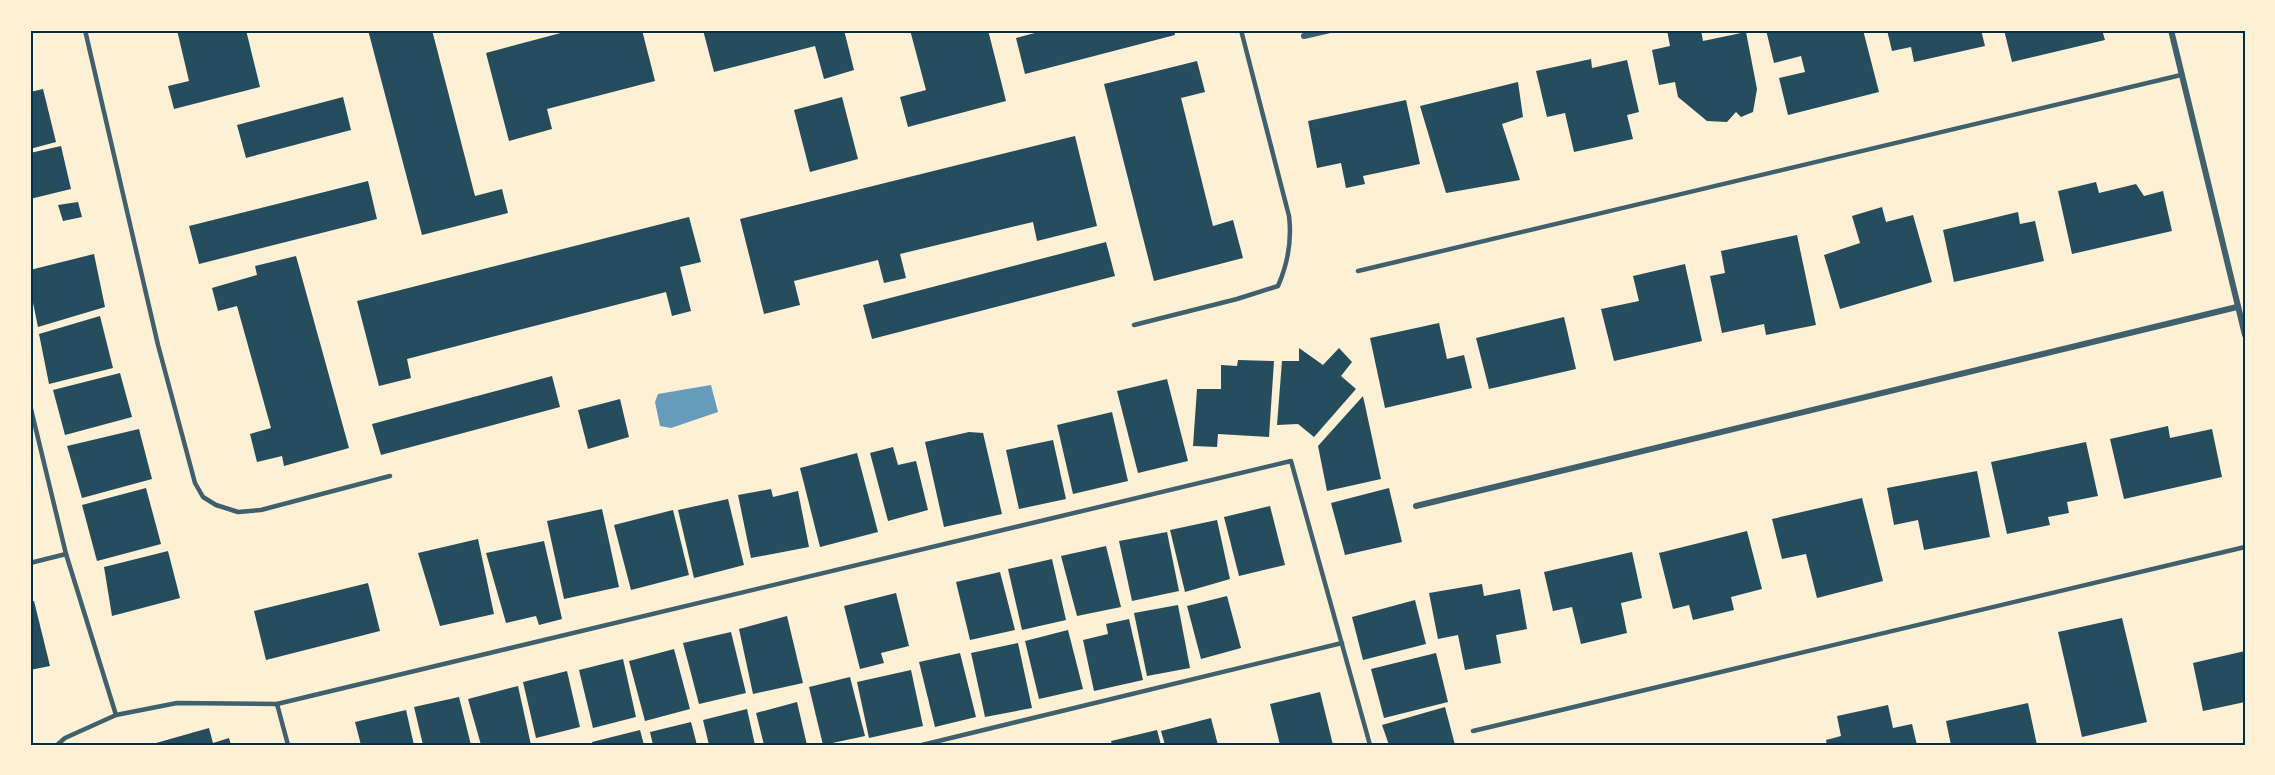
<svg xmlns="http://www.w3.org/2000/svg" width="2275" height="775" viewBox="0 0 2275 775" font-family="'DejaVu Sans',sans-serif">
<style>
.water{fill:#669bbc}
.building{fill:#264d5e}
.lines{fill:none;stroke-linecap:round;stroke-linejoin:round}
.service{stroke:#3f606c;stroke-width:4.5}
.minor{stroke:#3f606c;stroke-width:6}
.neatline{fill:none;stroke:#003049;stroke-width:2}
</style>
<rect width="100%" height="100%" fill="#fdf0d5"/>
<!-- water -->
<path class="water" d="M 711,385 L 718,412 L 671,428 L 660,426 L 655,402 L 658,394 Z"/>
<!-- building -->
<g class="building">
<path d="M 177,30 L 246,30 L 260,87 L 174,109 L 168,86 L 189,81 Z"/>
<path d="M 368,30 L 432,30 L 475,196 L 502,189 L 508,213 L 422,235 Z"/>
<path d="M 572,30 L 642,30 L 655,81 L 547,109 L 552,129 L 509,141 L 486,53 Z"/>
<path d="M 703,30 L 844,30 L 854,70 L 824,79 L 815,46 L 714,72 Z"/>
<path d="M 910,30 L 988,30 L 1006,101 L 908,127 L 900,97 L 926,90 Z"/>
<path d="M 1046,30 L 1174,30 L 1175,35 L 1025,74 L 1016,38 Z"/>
<path d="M 1667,30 L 1701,30 L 1703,41 L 1746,32 L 1757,89 L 1753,112 L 1741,117 L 1736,112 L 1727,122 L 1707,121 L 1678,97 L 1675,82 L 1659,85 L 1652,50 L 1670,46 Z"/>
<path d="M 1766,30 L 1863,30 L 1879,92 L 1788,115 L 1779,78 L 1805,72 L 1801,56 L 1774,63 Z"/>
<path d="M 1887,30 L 1981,30 L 1985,46 L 1914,62 L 1911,47 L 1892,51 Z"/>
<path d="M 2004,30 L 2102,30 L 2105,40 L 2012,62 Z"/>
<path d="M 1591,59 L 1592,68 L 1627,60 L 1639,112 L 1627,115 L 1633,139 L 1574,152 L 1565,113 L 1547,117 L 1536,71 Z"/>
<path d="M 1197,61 L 1205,92 L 1181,98 L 1213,226 L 1233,220 L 1243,258 L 1154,281 L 1104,84 Z"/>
<path d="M 1518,82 L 1523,117 L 1502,124 L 1520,180 L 1446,193 L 1420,106 Z"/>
<path d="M 43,89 L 56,142 L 30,149 L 30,92 Z"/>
<path d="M 343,97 L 351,130 L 246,158 L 237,125 Z"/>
<path d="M 842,97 L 858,159 L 810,172 L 794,110 Z"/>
<path d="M 1406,100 L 1420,164 L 1363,176 L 1365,184 L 1346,188 L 1341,163 L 1317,168 L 1308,121 Z"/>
<path d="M 1075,136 L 1097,226 L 1037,241 L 1033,222 L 900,254 L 906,278 L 884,283 L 878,260 L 794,281 L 800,305 L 764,314 L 740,219 Z"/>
<path d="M 61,146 L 71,189 L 30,199 L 30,153 Z"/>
<path d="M 368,181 L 377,219 L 199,264 L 189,226 Z"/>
<path d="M 2096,182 L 2099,193 L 2136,184 L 2144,196 L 2163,191 L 2172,231 L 2072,254 L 2058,191 Z"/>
<path d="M 78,202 L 82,217 L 63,221 L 58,205 Z"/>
<path d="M 1882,207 L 1886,222 L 1913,215 L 1932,282 L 1840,309 L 1824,255 L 1860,243 L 1852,216 Z"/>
<path d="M 2018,212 L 2020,224 L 2035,221 L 2044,261 L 1954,282 L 1943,230 Z"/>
<path d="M 689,217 L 701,262 L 680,267 L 691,311 L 672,316 L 666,292 L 407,359 L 411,378 L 379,386 L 357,301 Z"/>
<path d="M 1797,235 L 1816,325 L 1766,335 L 1764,324 L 1722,333 L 1710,276 L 1725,273 L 1721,251 Z"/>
<path d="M 1106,242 L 1115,276 L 872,339 L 863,305 Z"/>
<path d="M 94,254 L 105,307 L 38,327 L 30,288 L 30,270 Z"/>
<path d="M 296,256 L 349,448 L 284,466 L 282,456 L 257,462 L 250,434 L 271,428 L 237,306 L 218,311 L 212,288 L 257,275 L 255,266 Z"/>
<path d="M 1685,264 L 1702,341 L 1614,361 L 1601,309 L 1639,301 L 1633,276 Z"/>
<path d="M 100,316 L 113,368 L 49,384 L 39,334 Z"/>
<path d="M 1564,317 L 1576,369 L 1489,389 L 1476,338 Z"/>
<path d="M 1439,323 L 1447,359 L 1464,355 L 1472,388 L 1385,408 L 1370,338 Z"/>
<path d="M 1299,348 L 1323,365 L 1339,348 L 1352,362 L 1341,376 L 1356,389 L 1314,437 L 1298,424 L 1277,425 L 1282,361 L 1299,361 Z"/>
<path d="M 1238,360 L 1274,361 L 1269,437 L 1218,434 L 1217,447 L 1193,446 L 1197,389 L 1221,389 L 1221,365 L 1237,366 Z"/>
<path d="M 120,373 L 132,417 L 65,435 L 53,390 Z"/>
<path d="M 552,376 L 560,407 L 381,455 L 372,424 Z"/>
<path d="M 1167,379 L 1188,461 L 1138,473 L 1117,391 Z"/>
<path d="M 1363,396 L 1381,479 L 1327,491 L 1318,446 Z"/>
<path d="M 620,399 L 629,437 L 588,449 L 578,410 Z"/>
<path d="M 1112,412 L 1128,481 L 1073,494 L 1057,425 Z"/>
<path d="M 2168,426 L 2170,438 L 2212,429 L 2222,477 L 2124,499 L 2110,439 Z"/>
<path d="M 139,429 L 152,479 L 82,498 L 67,446 Z"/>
<path d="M 969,432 L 983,433 L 1002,514 L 944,527 L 925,442 Z"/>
<path d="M 1053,440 L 1066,499 L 1019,509 L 1006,450 Z"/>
<path d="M 2086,442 L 2098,496 L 2067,502 L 2069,513 L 2048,517 L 2050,525 L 2007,534 L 1991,462 Z"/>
<path d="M 893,447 L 898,465 L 916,461 L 928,510 L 888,521 L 870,453 Z"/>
<path d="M 857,453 L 878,532 L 820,547 L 800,468 Z"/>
<path d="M 1977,471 L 1990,537 L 1924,550 L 1918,520 L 1894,525 L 1887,488 Z"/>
<path d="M 146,488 L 161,544 L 97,561 L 82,505 Z"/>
<path d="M 1389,488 L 1402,542 L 1345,555 L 1331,503 Z"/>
<path d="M 771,489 L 773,497 L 798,491 L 809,547 L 751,558 L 738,495 Z"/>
<path d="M 1862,498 L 1883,581 L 1817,598 L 1806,554 L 1782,559 L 1772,519 Z"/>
<path d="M 728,499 L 744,565 L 694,578 L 678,510 Z"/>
<path d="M 1270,506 L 1285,565 L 1239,576 L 1224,517 Z"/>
<path d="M 602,509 L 619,587 L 564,599 L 547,521 Z"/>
<path d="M 673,510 L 689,575 L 631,590 L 614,525 Z"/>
<path d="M 1217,520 L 1230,579 L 1185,592 L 1170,530 Z"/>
<path d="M 1747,531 L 1762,589 L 1731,597 L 1734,610 L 1693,620 L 1689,605 L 1673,609 L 1659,553 Z"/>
<path d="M 1167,532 L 1179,591 L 1132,601 L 1119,541 Z"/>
<path d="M 478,539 L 494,614 L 440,626 L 418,553 Z"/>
<path d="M 544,541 L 562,619 L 539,625 L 536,616 L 506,623 L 486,553 Z"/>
<path d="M 1106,546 L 1121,607 L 1077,616 L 1061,556 Z"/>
<path d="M 168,551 L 180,598 L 112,616 L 104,567 Z"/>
<path d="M 1632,552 L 1642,598 L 1621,603 L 1627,633 L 1581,644 L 1572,607 L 1553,611 L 1544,572 Z"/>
<path d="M 1052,559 L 1066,620 L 1022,630 L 1008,569 Z"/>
<path d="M 1000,572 L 1015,630 L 970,640 L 956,582 Z"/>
<path d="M 368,583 L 380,631 L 266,660 L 254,611 Z"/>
<path d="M 1482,584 L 1484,596 L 1520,589 L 1527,629 L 1496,635 L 1501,663 L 1465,670 L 1458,635 L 1438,639 L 1429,593 Z"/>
<path d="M 896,593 L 909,646 L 881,653 L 884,663 L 860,669 L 844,606 Z"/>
<path d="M 1227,596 L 1241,648 L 1201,659 L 1187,606 Z"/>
<path d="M 1415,600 L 1426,644 L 1363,660 L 1352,617 Z"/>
<path d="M 34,601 L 50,666 L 30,670 L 30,602 Z"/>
<path d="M 1178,605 L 1190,668 L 1147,676 L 1134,613 Z"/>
<path d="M 787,616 L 803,683 L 753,694 L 739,629 Z"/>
<path d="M 2122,618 L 2147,722 L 2082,737 L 2058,632 Z"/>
<path d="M 1129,619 L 1143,680 L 1094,691 L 1083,640 L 1108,634 L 1106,624 Z"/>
<path d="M 1068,630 L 1083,689 L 1039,699 L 1025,641 Z"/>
<path d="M 731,632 L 746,693 L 699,704 L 683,643 Z"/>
<path d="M 1018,643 L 1032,708 L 985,717 L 971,653 Z"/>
<path d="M 674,649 L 690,709 L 645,721 L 629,661 Z"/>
<path d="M 2245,651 L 2245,702 L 2203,711 L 2193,663 Z"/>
<path d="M 960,653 L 976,717 L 935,727 L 919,662 Z"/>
<path d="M 1436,653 L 1448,702 L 1384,718 L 1371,669 Z"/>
<path d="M 623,659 L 636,717 L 593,728 L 579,670 Z"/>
<path d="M 911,670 L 923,726 L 869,738 L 857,682 Z"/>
<path d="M 567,671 L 580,727 L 536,738 L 523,682 Z"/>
<path d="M 850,677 L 865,736 L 823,745 L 809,687 Z"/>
<path d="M 518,686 L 531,745 L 481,745 L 468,699 Z"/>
<path d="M 1320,692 L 1333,745 L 1280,745 L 1270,704 Z"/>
<path d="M 459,697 L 471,745 L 423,745 L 414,707 Z"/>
<path d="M 797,702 L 807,745 L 764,745 L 756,713 Z"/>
<path d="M 2028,703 L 2037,745 L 1951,745 L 1946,721 Z"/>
<path d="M 1888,705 L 1893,728 L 1912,724 L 1917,745 L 1827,745 L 1826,740 L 1841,736 L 1837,716 Z"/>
<path d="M 1445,707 L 1455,745 L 1389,745 L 1382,725 Z"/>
<path d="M 747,709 L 755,745 L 709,745 L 703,720 Z"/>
<path d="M 406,710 L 414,745 L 361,745 L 355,722 Z"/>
<path d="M 1211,718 L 1218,745 L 1165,745 L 1161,731 Z"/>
<path d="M 691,722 L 697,745 L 653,745 L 650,732 Z"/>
<path d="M 209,728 L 213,743 L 229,738 L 231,745 L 149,745 Z"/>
<path d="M 640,730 L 644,745 L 593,745 L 592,742 Z"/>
<path d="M 1157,730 L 1161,745 L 1112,745 L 1111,741 Z"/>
</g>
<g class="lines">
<!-- service -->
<g class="service">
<path d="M 85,30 L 158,345 L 195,483 L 203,497 L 216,505 L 238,512 L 261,510 L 390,476"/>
<path d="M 1358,271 L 2181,75"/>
<path d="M 1134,325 L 1237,299 L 1278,286 C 1288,263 1292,240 1289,216 L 1241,30"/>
<path d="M 30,405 L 66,554 L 116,715"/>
<path d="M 30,563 L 66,554"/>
<path d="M 277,704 L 288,745"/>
<path d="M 1473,731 L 2245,547"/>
<path d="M 57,745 L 65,738 L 116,715 L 177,703 L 277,704 L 1291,461 L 1370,745"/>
<path d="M 922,745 L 1342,643"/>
</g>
<!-- minor -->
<g class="minor">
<path d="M 2171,30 L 2245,335"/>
<path d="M 1304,36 L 1330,30"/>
<path d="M 1416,506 L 2237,307"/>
</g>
</g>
<!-- border -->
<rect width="2275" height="775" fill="none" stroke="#fdf0d5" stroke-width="63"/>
<rect x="32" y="32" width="2212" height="712" class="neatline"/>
</svg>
